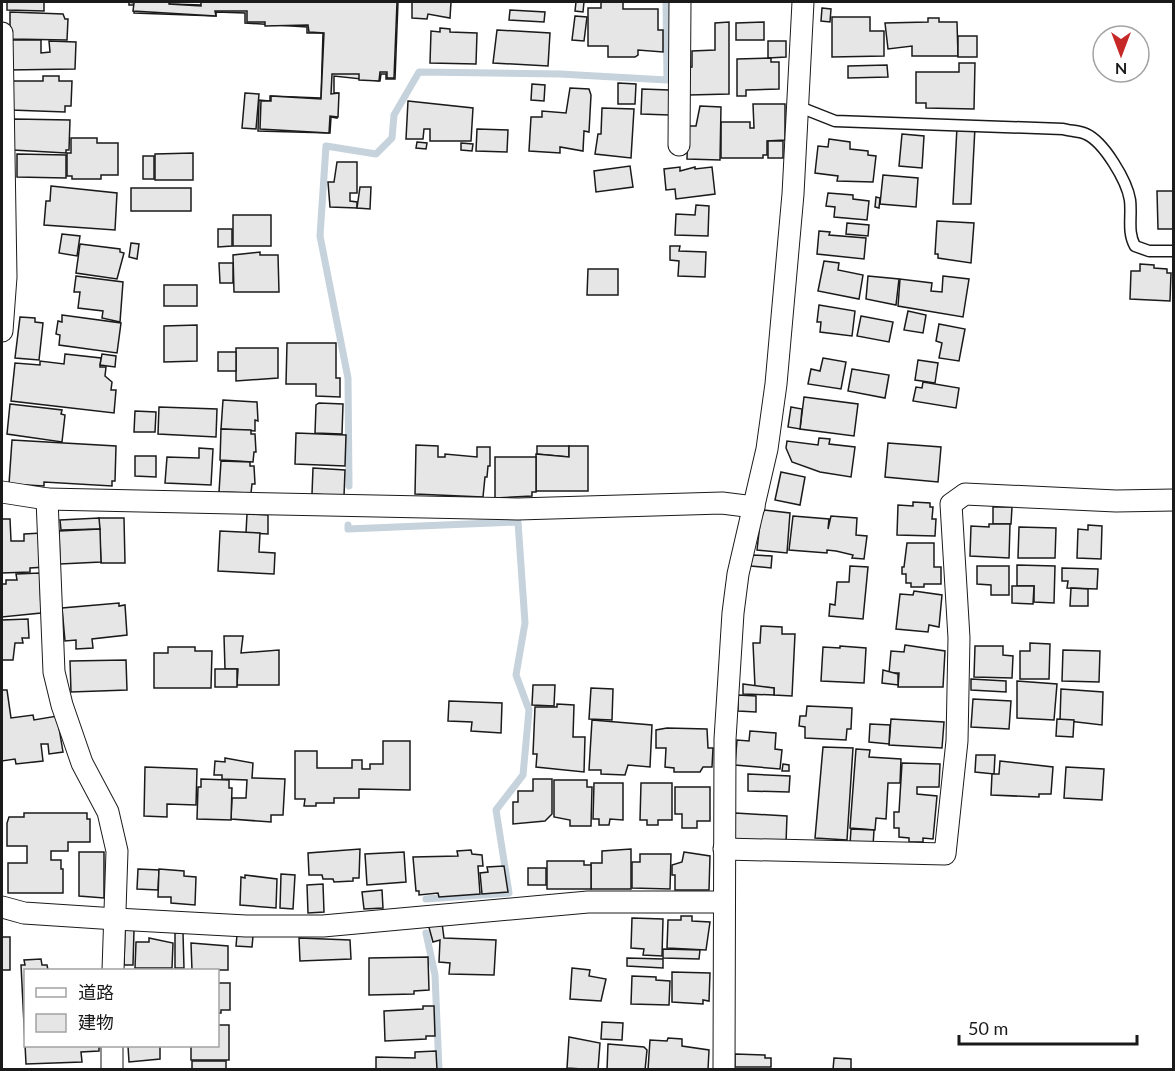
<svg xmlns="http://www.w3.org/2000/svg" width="1175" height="1071" viewBox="0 0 1175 1071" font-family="Lato,'Noto Sans JP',sans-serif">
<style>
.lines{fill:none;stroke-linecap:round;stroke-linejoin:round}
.stream{stroke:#c6d2dc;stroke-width:7}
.building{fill:#e6e6e6;stroke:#1a1a1a;stroke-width:1.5;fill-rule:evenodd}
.service-casing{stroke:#1a1a1a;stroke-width:13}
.minor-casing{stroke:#1a1a1a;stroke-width:23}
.service{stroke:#fff;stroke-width:10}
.minor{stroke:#fff;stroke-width:21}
</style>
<rect width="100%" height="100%" fill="#fff"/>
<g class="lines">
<!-- stream -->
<g class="stream">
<path d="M 349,486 L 348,378 L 320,236 L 326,146 L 376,154 L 392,138 L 394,115 L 419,72 L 560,74 L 667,80 L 666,2"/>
<path d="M 348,525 L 348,529 L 518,522 L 525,623 L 516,675 L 529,710 L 523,775 L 496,810 L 509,893 L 426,899"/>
<path d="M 426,933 L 435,975 L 439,1070"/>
</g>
</g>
<!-- building -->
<g class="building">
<path d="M 7,2 L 44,2 L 44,11 L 7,10 Z"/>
<path d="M 129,2 L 170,2 L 170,4 L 202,5 L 202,2 L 324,2 L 323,6 L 337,7 L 337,2 L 398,2 L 395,79 L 386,79 L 386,74 L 381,74 L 380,81 L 334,76 L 334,93 L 338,93 L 337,118 L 331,117 L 330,133 L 258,131 L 259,100 L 270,101 L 270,96 L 321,98 L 323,33 L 307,33 L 307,27 L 245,23 L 245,13 L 216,12 L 216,16 L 134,13 L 134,5 L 129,5 ZM 368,32 L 374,32 L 374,41 L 368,40 ZM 337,34 L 351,35 L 350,47 L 336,46 Z"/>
<path d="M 129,2 L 169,2 L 169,4 L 201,6 L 201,2 L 397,2 L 394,78 L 387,78 L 387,72 L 380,72 L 379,81 L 359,80 L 359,74 L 332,74 L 331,94 L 339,93 L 338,117 L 330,116 L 329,133 L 260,129 L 261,101 L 271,101 L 271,96 L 321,99 L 324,33 L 309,32 L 308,25 L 265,26 L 265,22 L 247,22 L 247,11 L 215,11 L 216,16 L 133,11 L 134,3 Z"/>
<path d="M 412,2 L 451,2 L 450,18 L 428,14 L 427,19 L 412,18 Z"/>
<path d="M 576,2 L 584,2 L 583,12 L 575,11 Z"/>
<path d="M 601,2 L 623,2 L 623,9 L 658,9 L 658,30 L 663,30 L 663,52 L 638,50 L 638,55 L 635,57 L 608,57 L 608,46 L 588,46 L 588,8 L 601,8 Z"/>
<path d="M 822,8 L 831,9 L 830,22 L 821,21 Z"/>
<path d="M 510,10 L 545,12 L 544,22 L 509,20 Z"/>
<path d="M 10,12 L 63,14 L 65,19 L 68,19 L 67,40 L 10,39 Z"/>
<path d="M 575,16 L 587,17 L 584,41 L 572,40 Z"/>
<path d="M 832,17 L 870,17 L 870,31 L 884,31 L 884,56 L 832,57 Z"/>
<path d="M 928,18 L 939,18 L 939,22 L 957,22 L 958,56 L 912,56 L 912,46 L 888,49 L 885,23 L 928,22 Z"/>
<path d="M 729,22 L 729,94 L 689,95 L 689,68 L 692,67 L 692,51 L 715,50 L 715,23 Z"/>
<path d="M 764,22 L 764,40 L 736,40 L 736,23 Z"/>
<path d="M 440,28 L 450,29 L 450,32 L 477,33 L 476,64 L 430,63 L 431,31 L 440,32 Z"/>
<path d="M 497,30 L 550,33 L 548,66 L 493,63 Z"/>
<rect x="958" y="36" width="19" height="21"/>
<path d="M 9,40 L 41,40 L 41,53 L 50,52 L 49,41 L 76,42 L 75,69 L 8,70 Z"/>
<path d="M 768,41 L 786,41 L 786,57 L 768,58 Z"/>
<path d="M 771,58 L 771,62 L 779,62 L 779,89 L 746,90 L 746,96 L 737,96 L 737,59 Z"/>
<path d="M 959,63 L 975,63 L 974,109 L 926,108 L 926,103 L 916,103 L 916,72 L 959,72 Z"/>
<path d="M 887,65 L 888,77 L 848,78 L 848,66 Z"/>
<path d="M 43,76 L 59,76 L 59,81 L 72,81 L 71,106 L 65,106 L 65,112 L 11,110 L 7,81 L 43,81 Z"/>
<path d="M 618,83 L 636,84 L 635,104 L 618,104 Z"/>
<path d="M 532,84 L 545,85 L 544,101 L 531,100 Z"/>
<path d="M 570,88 L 589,89 L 591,95 L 589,132 L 584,131 L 583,151 L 560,147 L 560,153 L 529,151 L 531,117 L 542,117 L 542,111 L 566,113 Z"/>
<path d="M 642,89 L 669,90 L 669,115 L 641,114 Z"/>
<path d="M 245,93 L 259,94 L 256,129 L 242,128 Z"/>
<path d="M 408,101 L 473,108 L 471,141 L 430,141 L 430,129 L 424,129 L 423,139 L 406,139 Z"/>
<path d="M 753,104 L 785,104 L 785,140 L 767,141 L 767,155 L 763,155 L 763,158 L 721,158 L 721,122 L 750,122 L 750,128 L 754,128 Z"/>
<path d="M 700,106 L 721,107 L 720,160 L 687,159 L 688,126 L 696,126 Z"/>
<path d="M 602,108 L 634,109 L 631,158 L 595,154 L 598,134 L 601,134 Z"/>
<path d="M 14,119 L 70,120 L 69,150 L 66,150 L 66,153 L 13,150 Z"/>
<path d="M 957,127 L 975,127 L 971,204 L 953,204 Z"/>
<path d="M 477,129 L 508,130 L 507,152 L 476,151 Z"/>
<path d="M 902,134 L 924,136 L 922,168 L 899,166 Z"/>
<path d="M 71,138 L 97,138 L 97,143 L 118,143 L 118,175 L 101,175 L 101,179 L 72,179 L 72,176 L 67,176 L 67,153 L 71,153 Z"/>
<path d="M 829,139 L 850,142 L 850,149 L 868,151 L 868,155 L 876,156 L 873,182 L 837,181 L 838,176 L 815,173 L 818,146 L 828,147 Z"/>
<rect x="768" y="141" width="15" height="17"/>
<path d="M 417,142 L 427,143 L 426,149 L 416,148 Z"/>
<path d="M 461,143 L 473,144 L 472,151 L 461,150 Z"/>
<path d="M 193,153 L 193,180 L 155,180 L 155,154 Z"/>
<path d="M 17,154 L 66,155 L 66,178 L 17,177 Z"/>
<rect x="143" y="156" width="11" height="23"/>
<path d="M 337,162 L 357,162 L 357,193 L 350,193 L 350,201 L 357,202 L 357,208 L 330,207 L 328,182 L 334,182 Z"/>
<path d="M 630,166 L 633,187 L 596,192 L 594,171 Z"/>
<path d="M 680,167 L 680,171 L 695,167 L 695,169 L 712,167 L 715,194 L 676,199 L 675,189 L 666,190 L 664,169 Z"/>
<path d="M 883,175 L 918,178 L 916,207 L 880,204 Z"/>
<path d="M 51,186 L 117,193 L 115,230 L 44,225 L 46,201 L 50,201 Z"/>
<path d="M 360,187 L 371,187 L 370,209 L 357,208 Z"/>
<rect x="131" y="188" width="60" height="23"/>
<path d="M 1157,191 L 1174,191 L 1174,229 L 1158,229 Z"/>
<path d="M 828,193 L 853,195 L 853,199 L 869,201 L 867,220 L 834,217 L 835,207 L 826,206 Z"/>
<path d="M 876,197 L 880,198 L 879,208 L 875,207 Z"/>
<path d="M 696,205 L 709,206 L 708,236 L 675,235 L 676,214 L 695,215 Z"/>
<rect x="233" y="215" width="38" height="31"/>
<path d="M 937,221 L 974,223 L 971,263 L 938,258 L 938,254 L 935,254 Z"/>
<path d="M 847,223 L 869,225 L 868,236 L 846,234 Z"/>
<path d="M 218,229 L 232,229 L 232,246 L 218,247 Z"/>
<path d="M 819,231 L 830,232 L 829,235 L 866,238 L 864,259 L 817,254 Z"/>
<path d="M 62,234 L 80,236 L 77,256 L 59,253 Z"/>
<path d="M 131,243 L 139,244 L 137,259 L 129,257 Z"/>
<path d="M 80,244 L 120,249 L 120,252 L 124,253 L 117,279 L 76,273 Z"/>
<path d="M 670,246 L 680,246 L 679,251 L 706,252 L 705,277 L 678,276 L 679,261 L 670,260 Z"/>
<path d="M 260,252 L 260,255 L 278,255 L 279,292 L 234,292 L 233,255 Z"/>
<path d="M 824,261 L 839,263 L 838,270 L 863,275 L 859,299 L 818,291 Z"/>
<path d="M 219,263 L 233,263 L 233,283 L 220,283 Z"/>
<path d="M 1140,264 L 1154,265 L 1154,268 L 1167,269 L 1167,273 L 1171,273 L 1170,301 L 1130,299 L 1131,271 L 1140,271 Z"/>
<path d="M 588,269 L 618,269 L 618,295 L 587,295 Z"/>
<path d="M 76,276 L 123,282 L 120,322 L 102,318 L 103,311 L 78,308 L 80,292 L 74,292 Z"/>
<path d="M 868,276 L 899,279 L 896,305 L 866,299 Z"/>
<path d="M 943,276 L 969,279 L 963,317 L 898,306 L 900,279 L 932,283 L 931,291 L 942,292 Z"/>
<rect x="164" y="285" width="33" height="21"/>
<path d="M 819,305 L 855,311 L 852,336 L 820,332 L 821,322 L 817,322 Z"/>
<path d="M 908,311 L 926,315 L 923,333 L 904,330 Z"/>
<path d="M 62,315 L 121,323 L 117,353 L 59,345 L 60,335 L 56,334 L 58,321 L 62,322 Z"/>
<path d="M 861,316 L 893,322 L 889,342 L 857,336 Z"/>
<path d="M 20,317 L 35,318 L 35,322 L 43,323 L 39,360 L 15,358 Z"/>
<path d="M 939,324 L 965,329 L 959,361 L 939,358 L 942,343 L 936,341 Z"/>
<path d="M 197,325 L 197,361 L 164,362 L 164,326 Z"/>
<path d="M 287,343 L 336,343 L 336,378 L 340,378 L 340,397 L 316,396 L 316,384 L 286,384 Z"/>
<path d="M 236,348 L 278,348 L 278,378 L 236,381 Z"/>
<rect x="218" y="352" width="18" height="19"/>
<path d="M 65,354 L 101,358 L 100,367 L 106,367 L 105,376 L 112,382 L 111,390 L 116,390 L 114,413 L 11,401 L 15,363 L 40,365 L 40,361 L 64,364 Z"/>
<path d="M 102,354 L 116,356 L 115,367 L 100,365 Z"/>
<path d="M 823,358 L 846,362 L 841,389 L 808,384 L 811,369 L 820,371 Z"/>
<path d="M 918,360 L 938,363 L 935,383 L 915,380 Z"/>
<path d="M 852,369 L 889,375 L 885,398 L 848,391 Z"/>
<path d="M 923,382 L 959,388 L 956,408 L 913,401 L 916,387 L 922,388 Z"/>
<path d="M 804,397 L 858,404 L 854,436 L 800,429 Z"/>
<path d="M 223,400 L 257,402 L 258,421 L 255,420 L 255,431 L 221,429 Z"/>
<path d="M 319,403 L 343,404 L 342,434 L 315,433 L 316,405 Z"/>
<path d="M 10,404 L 62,410 L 61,414 L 65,415 L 62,442 L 7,434 Z"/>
<path d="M 159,407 L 217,409 L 216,437 L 158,434 Z"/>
<path d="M 791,407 L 802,409 L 800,429 L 788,427 Z"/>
<path d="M 135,411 L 156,412 L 155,432 L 134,432 Z"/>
<path d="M 221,429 L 251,430 L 251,434 L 255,434 L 256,452 L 254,452 L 253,462 L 220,460 Z"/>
<path d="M 296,433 L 346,435 L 345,466 L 295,464 Z"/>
<path d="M 819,438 L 830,439 L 829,444 L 855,447 L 851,477 L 820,472 L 792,462 L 786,448 L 787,441 L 818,445 Z"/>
<path d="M 12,440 L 116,446 L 115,481 L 112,481 L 112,486 L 44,482 L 44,486 L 9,484 Z"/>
<path d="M 888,443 L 941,447 L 938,482 L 885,477 Z"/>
<path d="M 416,445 L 438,446 L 438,457 L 445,457 L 445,454 L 477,457 L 477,447 L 490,447 L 490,466 L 488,466 L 487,477 L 485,477 L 483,497 L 415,494 Z"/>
<path d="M 537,446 L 569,446 L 569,457 L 537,454 Z"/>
<path d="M 569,446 L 588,446 L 588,491 L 536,491 L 536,454 L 569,457 Z"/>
<path d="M 199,448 L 213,449 L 211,485 L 165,483 L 167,457 L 199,458 Z"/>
<path d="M 135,456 L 156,456 L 156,477 L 135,476 Z"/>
<path d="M 495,457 L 536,457 L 536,492 L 532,492 L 532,496 L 495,498 Z"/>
<path d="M 221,461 L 250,462 L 250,466 L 254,466 L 255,484 L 252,484 L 251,493 L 219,492 Z"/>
<path d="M 313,468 L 345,470 L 344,496 L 312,494 Z"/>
<path d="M 781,472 L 805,477 L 800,505 L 775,500 Z"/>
<path d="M 913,502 L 930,503 L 930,507 L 933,507 L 932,519 L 936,519 L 935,536 L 897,535 L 898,505 L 913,506 Z"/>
<path d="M 993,507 L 1012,507 L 1011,524 L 993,524 Z"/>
<path d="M 764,510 L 790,513 L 787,553 L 757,550 L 760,523 Z"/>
<path d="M 247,514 L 268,515 L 268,534 L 246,533 Z"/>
<path d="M 793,516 L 829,519 L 828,529 L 831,516 L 857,518 L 856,535 L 867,536 L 864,559 L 852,558 L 853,555 L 836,551 L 827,550 L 827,553 L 789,550 Z"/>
<path d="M 99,518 L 124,518 L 125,563 L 101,563 Z"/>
<path d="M 99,518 L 100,529 L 61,530 L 60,520 Z"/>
<path d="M 2,519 L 10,519 L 11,541 L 24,541 L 24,534 L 42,533 L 46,567 L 30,568 L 30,572 L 2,573 Z"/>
<path d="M 989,524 L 1010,524 L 1009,558 L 970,556 L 971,526 L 989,527 Z"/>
<path d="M 1088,525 L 1102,526 L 1101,559 L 1077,558 L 1078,529 L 1088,530 Z"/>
<path d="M 1019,527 L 1056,528 L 1055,558 L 1018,558 Z"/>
<path d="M 100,529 L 101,562 L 60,564 L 59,531 Z"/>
<path d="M 220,531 L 260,533 L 259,552 L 275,553 L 274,574 L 218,571 Z"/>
<path d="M 907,543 L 934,543 L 934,567 L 941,567 L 941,584 L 924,584 L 924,587 L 911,587 L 911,583 L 906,583 L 906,574 L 902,574 L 902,567 L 904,567 Z"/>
<path d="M 752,555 L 772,556 L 771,568 L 751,566 Z"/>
<path d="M 1017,565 L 1055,566 L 1054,603 L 1034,602 L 1034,586 L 1017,586 Z"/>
<path d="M 850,566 L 868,567 L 863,619 L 829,616 L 830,604 L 835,605 L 837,582 L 849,582 Z"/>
<path d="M 977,566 L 1009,566 L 1009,595 L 991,595 L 991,585 L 977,584 Z"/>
<path d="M 1062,568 L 1098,569 L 1097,589 L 1067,588 L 1068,581 L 1062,581 Z"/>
<path d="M 40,573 L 41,613 L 2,617 L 2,584 L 6,584 L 6,580 L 17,580 L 16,574 Z"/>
<path d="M 1012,586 L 1034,586 L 1033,604 L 1012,603 Z"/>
<path d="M 1071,588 L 1088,589 L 1088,606 L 1070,606 Z"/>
<path d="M 914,591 L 942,595 L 939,627 L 929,625 L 928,632 L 896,629 L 900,594 L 913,595 Z"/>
<path d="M 119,603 L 119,606 L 125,605 L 127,635 L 92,639 L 93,648 L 76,649 L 76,640 L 65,641 L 62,608 Z"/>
<path d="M 28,619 L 29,638 L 22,638 L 23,643 L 15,643 L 13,660 L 2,660 L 2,620 Z"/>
<path d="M 761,626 L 782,627 L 782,634 L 795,634 L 792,696 L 774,695 L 774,688 L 755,687 L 753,643 L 760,643 Z"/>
<path d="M 224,636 L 243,636 L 241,653 L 279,650 L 279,685 L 237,685 L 238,669 L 225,669 Z"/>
<path d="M 1030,643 L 1050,644 L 1049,679 L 1020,679 L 1020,651 L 1030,651 Z"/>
<path d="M 905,645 L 945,651 L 943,687 L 898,687 L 899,673 L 889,673 L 891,651 L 904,652 Z"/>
<path d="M 840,646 L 866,648 L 864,683 L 821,681 L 823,647 L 840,648 Z"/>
<path d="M 975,646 L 1003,646 L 1003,655 L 1013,656 L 1012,678 L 974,677 Z"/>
<path d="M 168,647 L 195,647 L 195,651 L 212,651 L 211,688 L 154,688 L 154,653 L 168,653 Z"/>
<path d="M 1063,650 L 1100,651 L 1099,682 L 1062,681 Z"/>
<path d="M 126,660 L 127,690 L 71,692 L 70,661 Z"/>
<rect x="215" y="669" width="22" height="18"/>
<path d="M 883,670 L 898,674 L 898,685 L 882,683 Z"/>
<path d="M 971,679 L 1006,681 L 1006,692 L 971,690 Z"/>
<path d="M 1017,681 L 1057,684 L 1054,720 L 1017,718 Z"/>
<path d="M 743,684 L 774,688 L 774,695 L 743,694 Z"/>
<path d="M 533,685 L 555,685 L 554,706 L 532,705 Z"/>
<path d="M 591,688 L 613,689 L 612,720 L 589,719 Z"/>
<path d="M 1061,689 L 1103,692 L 1102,725 L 1060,720 Z"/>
<path d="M 2,690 L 7,690 L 11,718 L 33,715 L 34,720 L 57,716 L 63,752 L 49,754 L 48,744 L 41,744 L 43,761 L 16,764 L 15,759 L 2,761 Z"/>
<path d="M 738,695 L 756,696 L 756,712 L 738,711 Z"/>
<path d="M 973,699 L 1011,701 L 1009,729 L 971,727 Z"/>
<path d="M 449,701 L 502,703 L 501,733 L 471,731 L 472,722 L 448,721 Z"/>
<path d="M 557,704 L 574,705 L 573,737 L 585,737 L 584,772 L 536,767 L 537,754 L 533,754 L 535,707 L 557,707 Z"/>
<path d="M 807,706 L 852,708 L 851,729 L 847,729 L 846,740 L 805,738 L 805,727 L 799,726 L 800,716 L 806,716 Z"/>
<path d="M 891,719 L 944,722 L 942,748 L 889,745 Z"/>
<path d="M 1057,719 L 1074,720 L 1073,737 L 1056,736 Z"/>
<path d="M 592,720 L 652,725 L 650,767 L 628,765 L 625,775 L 601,774 L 601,770 L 589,770 Z"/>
<path d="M 870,724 L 890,725 L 889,744 L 869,742 Z"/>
<path d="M 667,728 L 707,729 L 708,748 L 713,748 L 712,767 L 703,767 L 700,772 L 674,772 L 674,768 L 665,767 L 666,748 L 656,748 L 656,730 Z"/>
<path d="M 750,731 L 776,733 L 775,749 L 782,750 L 780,769 L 735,765 L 737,740 L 749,741 Z"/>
<path d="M 383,741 L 410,741 L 410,790 L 359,789 L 359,798 L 334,798 L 334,803 L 316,803 L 316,806 L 304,806 L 305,799 L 295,799 L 295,751 L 317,751 L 317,768 L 352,768 L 352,760 L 362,760 L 362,769 L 370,769 L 370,764 L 383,764 Z"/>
<path d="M 823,747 L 853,748 L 847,840 L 815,838 Z"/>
<path d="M 856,749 L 870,750 L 869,757 L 901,759 L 900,783 L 888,783 L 886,819 L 876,818 L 875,830 L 850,828 Z"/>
<path d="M 976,755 L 995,755 L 994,774 L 975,772 Z"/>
<path d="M 225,758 L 253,763 L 252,778 L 285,779 L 283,815 L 271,815 L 271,822 L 231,819 L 232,798 L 246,798 L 247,780 L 222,779 L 222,775 L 214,775 L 215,761 L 225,762 Z"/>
<path d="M 1000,761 L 1053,767 L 1051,794 L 1039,794 L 1039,797 L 991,795 L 992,774 L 999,774 Z"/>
<path d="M 902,763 L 940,764 L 939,787 L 917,787 L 917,794 L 937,796 L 933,839 L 923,838 L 923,842 L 909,842 L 909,838 L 899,837 L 899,828 L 894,828 L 894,812 L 899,812 Z"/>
<path d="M 783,764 L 789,765 L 789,771 L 782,771 Z"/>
<path d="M 145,767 L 197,769 L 196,805 L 167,804 L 167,817 L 144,816 Z"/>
<path d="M 1066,767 L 1104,769 L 1102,800 L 1064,798 Z"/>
<path d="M 748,774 L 790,776 L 789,792 L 748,791 Z"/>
<path d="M 201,779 L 229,780 L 229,788 L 232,788 L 231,820 L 197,819 L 198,787 L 201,787 Z"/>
<path d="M 533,779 L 552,779 L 552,814 L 545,821 L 513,824 L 513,802 L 518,802 L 518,791 L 533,791 Z"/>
<path d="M 554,780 L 587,780 L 587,787 L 592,787 L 591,826 L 570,826 L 570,820 L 554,817 Z"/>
<path d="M 594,783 L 623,783 L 623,820 L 610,819 L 609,825 L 599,825 L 599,819 L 593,819 Z"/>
<path d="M 641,783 L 672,783 L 672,820 L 658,820 L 658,825 L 647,825 L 647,820 L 640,820 Z"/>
<path d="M 675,787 L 710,787 L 710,821 L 697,821 L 697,828 L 682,828 L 682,814 L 675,814 Z"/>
<path d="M 24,813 L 87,813 L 87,819 L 90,819 L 90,842 L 68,842 L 68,851 L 51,851 L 51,860 L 61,860 L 61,869 L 63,869 L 63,893 L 8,893 L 8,863 L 27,863 L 27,846 L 7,846 L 7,823 L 9,817 L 24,817 Z"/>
<path d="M 735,813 L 787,816 L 786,843 L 733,840 Z"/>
<path d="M 851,829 L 874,830 L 873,846 L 850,844 Z"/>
<path d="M 360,849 L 359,878 L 353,878 L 353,881 L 334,882 L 333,879 L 323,879 L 322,875 L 309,875 L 308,853 Z"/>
<path d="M 631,849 L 631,889 L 591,889 L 591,863 L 602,863 L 602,851 Z"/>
<path d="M 471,850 L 472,854 L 482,855 L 483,866 L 478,866 L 480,894 L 439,897 L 438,893 L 419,895 L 419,891 L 416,891 L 413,857 L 458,856 L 457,851 Z"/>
<path d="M 79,852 L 104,852 L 104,898 L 79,896 Z"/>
<path d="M 404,852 L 406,882 L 367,885 L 365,854 Z"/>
<path d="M 684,852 L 710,856 L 709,890 L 675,890 L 675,875 L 672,875 L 672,865 L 682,862 Z"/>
<path d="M 640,854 L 671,854 L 670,889 L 632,888 L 632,862 L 640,862 Z"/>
<path d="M 547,861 L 584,861 L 584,865 L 591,865 L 591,889 L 547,889 Z"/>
<path d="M 504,866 L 508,892 L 482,894 L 480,873 L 488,872 L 487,867 Z"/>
<rect x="528" y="868" width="18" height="17"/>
<path d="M 138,869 L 159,870 L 158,890 L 137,889 Z"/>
<path d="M 159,869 L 184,871 L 184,876 L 196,877 L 195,905 L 171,903 L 171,897 L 158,897 Z"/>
<path d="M 281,874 L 295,875 L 293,909 L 280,908 Z"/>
<path d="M 245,875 L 277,879 L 276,908 L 240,905 L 241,877 L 245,878 Z"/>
<path d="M 323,884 L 324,912 L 308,913 L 307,885 Z"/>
<path d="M 382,890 L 383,908 L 364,909 L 362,892 Z"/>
<path d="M 681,916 L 692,916 L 692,921 L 710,922 L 706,950 L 667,948 L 668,920 L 681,920 Z"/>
<path d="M 632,918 L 663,919 L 662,956 L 643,955 L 644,949 L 631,948 Z"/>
<path d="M 442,923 L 444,938 L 496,940 L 494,975 L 449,974 L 450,963 L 439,962 L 440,940 L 433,942 L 428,924 Z"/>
<path d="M 125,930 L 134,930 L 133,965 L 124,965 Z"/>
<path d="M 175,933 L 183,933 L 184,968 L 175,968 Z"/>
<path d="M 237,935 L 253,936 L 252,947 L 236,946 Z"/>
<rect x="2" y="937" width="8" height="33"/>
<path d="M 149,938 L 173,943 L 172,968 L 135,968 L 136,942 L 149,942 Z"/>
<path d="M 299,938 L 350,940 L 351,959 L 300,961 Z"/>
<path d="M 191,943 L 228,946 L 228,970 L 192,970 Z"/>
<path d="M 663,949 L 700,950 L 699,959 L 663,958 Z"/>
<path d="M 428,957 L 429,990 L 414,991 L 414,994 L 369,995 L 369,958 Z"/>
<path d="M 627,958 L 663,959 L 663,968 L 627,966 Z"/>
<path d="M 41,959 L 42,965 L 47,965 L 48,970 L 26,970 L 26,1046 L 99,1046 L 99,1051 L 81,1052 L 82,1062 L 26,1064 L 21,965 L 25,965 L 24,960 Z"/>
<path d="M 572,968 L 590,970 L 589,976 L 606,979 L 601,1001 L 570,999 Z"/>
<path d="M 672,972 L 710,973 L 709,1001 L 703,1000 L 703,1004 L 672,1002 Z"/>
<path d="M 632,976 L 656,977 L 656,980 L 670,981 L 669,1005 L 631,1004 Z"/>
<path d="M 218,983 L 230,983 L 230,1010 L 221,1010 L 221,1013 L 218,1013 Z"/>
<path d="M 423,1006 L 434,1006 L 435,1036 L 426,1036 L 426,1039 L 385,1041 L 384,1011 L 423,1009 Z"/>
<path d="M 602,1022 L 623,1023 L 622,1040 L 601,1039 Z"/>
<path d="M 218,1025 L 229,1025 L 229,1060 L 191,1060 L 191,1046 L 218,1046 Z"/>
<path d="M 569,1037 L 600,1043 L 598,1070 L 567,1068 Z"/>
<path d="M 668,1038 L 682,1039 L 682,1046 L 709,1050 L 708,1070 L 648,1070 L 650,1040 L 667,1041 Z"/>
<path d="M 608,1044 L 644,1047 L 647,1050 L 645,1070 L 607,1070 Z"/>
<path d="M 128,1046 L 160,1046 L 160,1059 L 129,1062 Z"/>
<path d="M 436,1051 L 437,1070 L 376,1070 L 376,1057 L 415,1058 L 415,1052 Z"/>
<path d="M 735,1054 L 765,1055 L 765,1058 L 771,1058 L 771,1067 L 735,1067 Z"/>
<path d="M 834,1058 L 851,1059 L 851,1070 L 833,1070 Z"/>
<rect x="192" y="1061" width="34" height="9"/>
</g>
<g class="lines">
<defs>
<path id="service" d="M 797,106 L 835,121 L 1063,129 C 1070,131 1080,131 1086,134 C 1104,142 1127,181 1130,200 C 1132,216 1127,232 1135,246 L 1149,251 L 1174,251"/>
<g id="minor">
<path d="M 2,33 L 6,277 L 2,331"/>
<path d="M 679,145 L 680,2"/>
<path d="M 2,492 L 47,499 L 54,672 L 62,705 L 82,763 L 108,812 L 117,851 L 113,970"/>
<path d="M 47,499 L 518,509 L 722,503 L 754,507"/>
<path d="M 724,849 L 945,854 L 957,741 L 959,638 L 951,504 L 965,494 L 1116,501 L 1174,500"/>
<path d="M 2,907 L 24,913 L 116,919 L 246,926 L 323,926 L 588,902 L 724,902"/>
<path d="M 112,1046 L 112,1070"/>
<path d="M 724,1070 L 725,739 L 733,613 L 738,574 L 767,449 L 776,384 L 793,194 L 803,2"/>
</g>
</defs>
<!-- service casing -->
<use href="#service" class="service-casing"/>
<!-- minor casing -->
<use href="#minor" class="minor-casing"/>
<!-- service -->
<use href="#service" class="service"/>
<!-- minor -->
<use href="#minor" class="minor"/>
</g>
<!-- border -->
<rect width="1175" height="1071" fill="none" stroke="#1a1a1a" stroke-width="6"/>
<!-- legend -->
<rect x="24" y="969" width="195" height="78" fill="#ffffff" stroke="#a3a3a3" stroke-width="1.5"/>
<rect x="36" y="988" width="30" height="9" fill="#ffffff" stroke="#a3a3a3" stroke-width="1.5"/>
<text x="78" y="999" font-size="18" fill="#1a1a1a">道路</text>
<rect x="36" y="1014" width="30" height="18" fill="#e6e6e6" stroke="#a3a3a3" stroke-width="1.5"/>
<text x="78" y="1029" font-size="18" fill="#1a1a1a">建物</text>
<!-- north arrow -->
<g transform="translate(1121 54) rotate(180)"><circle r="28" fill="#ffffff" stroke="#a3a3a3" stroke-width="1.5"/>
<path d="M0-4.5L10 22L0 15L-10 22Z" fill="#c62828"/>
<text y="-9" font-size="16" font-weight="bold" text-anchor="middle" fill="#1a1a1a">N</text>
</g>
<!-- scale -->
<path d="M959 1035v9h178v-9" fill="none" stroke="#1a1a1a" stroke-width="3"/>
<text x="968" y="1035" font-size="18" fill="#1a1a1a" stroke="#ffffff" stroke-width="4.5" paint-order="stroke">50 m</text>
</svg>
